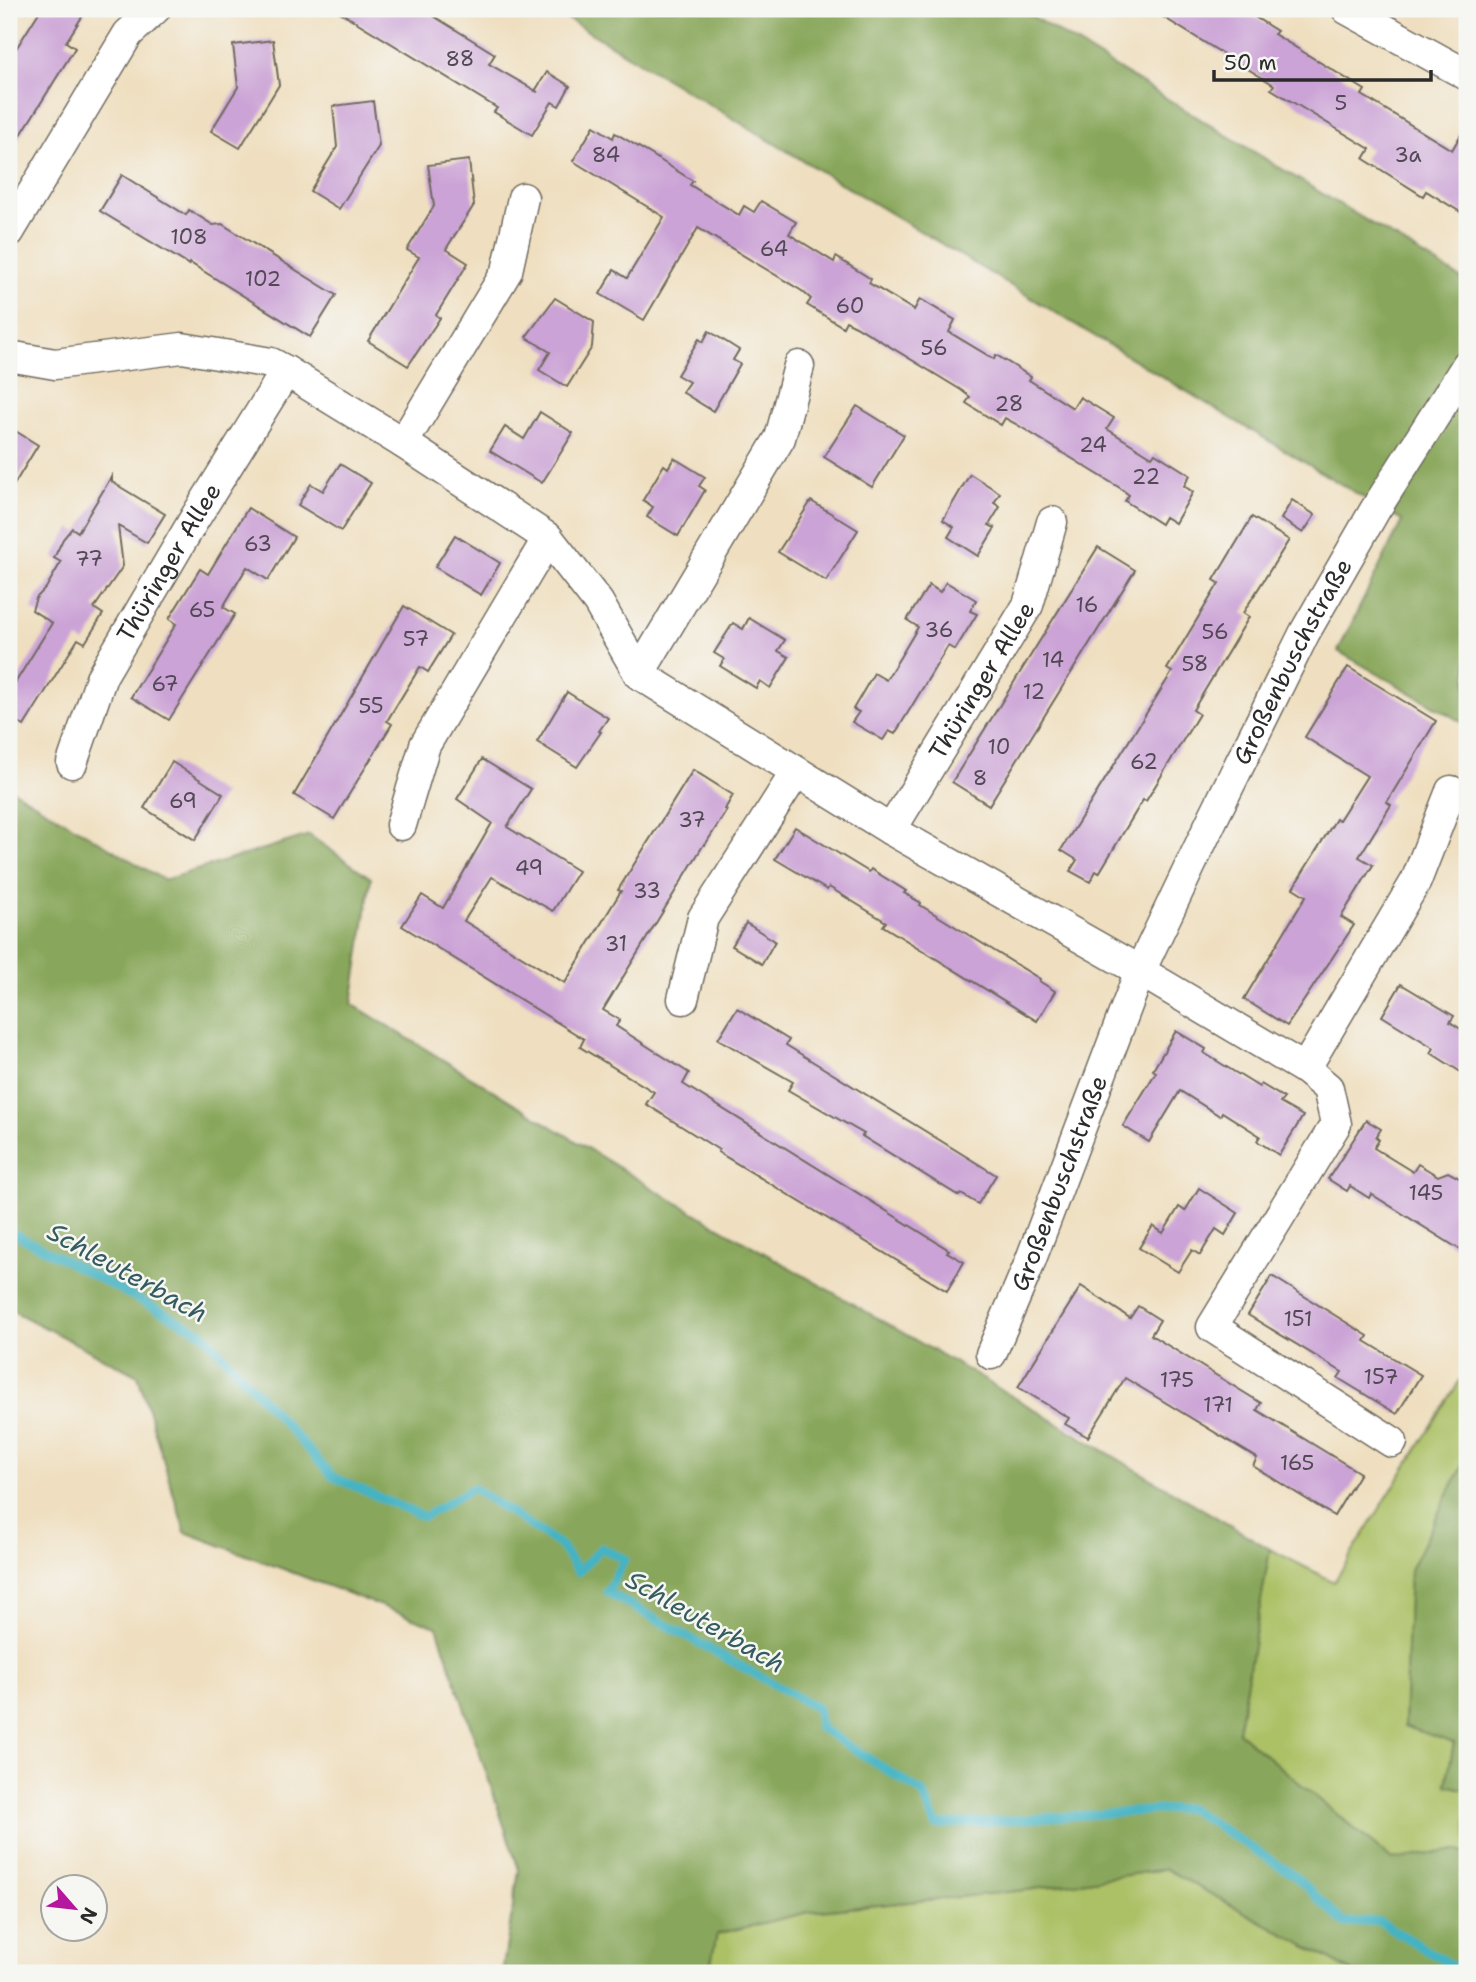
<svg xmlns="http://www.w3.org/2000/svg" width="1476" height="1982" viewBox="0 0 1476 1982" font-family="'Shantell Sans',sans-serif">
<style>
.green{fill:#acc166;stroke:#6c7648;stroke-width:2}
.forest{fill:#89a75b;stroke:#5a6943;stroke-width:2}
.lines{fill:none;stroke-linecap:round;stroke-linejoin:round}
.stream{stroke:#45b3c2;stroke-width:9}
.building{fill:#cba3d6}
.minor-casing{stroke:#706a5f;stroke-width:33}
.minor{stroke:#fff;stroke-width:30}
.labels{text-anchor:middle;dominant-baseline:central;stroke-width:5;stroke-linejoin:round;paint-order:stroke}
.number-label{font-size:21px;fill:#534956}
.street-label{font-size:24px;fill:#2b2b2b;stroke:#f6f6f2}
.water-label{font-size:26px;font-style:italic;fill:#345b60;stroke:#f6f6f2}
</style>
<rect width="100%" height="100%" fill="#f6f6f2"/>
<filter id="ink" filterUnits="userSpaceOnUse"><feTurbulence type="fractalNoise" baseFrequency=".0143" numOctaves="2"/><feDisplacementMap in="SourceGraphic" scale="14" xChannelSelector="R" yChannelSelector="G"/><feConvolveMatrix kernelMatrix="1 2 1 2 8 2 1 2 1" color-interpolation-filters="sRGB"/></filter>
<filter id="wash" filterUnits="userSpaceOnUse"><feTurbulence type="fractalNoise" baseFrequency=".00686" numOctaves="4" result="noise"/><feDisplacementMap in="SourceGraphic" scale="28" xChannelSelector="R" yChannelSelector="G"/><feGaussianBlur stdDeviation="1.57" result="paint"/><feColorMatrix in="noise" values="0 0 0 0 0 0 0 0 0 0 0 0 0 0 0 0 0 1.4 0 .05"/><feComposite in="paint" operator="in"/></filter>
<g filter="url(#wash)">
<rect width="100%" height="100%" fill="#efdfc0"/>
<!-- green -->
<g class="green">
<path d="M 1467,1369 L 1467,1456 L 1410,1570 L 1404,1725 L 1454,1743 L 1446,1784 L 1467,1790 L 1467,1855 L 1457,1850 L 1392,1860 L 1238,1732 L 1270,1549 L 1334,1582 Z"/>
<path d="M 1166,1869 L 1355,1973 L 709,1973 L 716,1934 L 809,1912 L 1027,1890 Z"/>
</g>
<!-- forest -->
<g class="forest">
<path d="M 551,9 L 1020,9 L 1467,282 L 1467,725 L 1338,651 L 1402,521 Z"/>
<path d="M 9,788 L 164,880 L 309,835 L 371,878 L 352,1004 L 662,1194 L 976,1375 L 1270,1549 L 1238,1732 L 1392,1860 L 1457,1850 L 1467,1855 L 1467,1973 L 1355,1973 L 1166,1869 L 1027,1890 L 809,1912 L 717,1934 L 709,1973 L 502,1973 L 519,1870 L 437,1627 L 185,1532 L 138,1376 L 9,1309 Z"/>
<path d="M 1467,1456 L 1467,1790 L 1446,1785 L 1454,1743 L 1404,1726 L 1410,1570 Z"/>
</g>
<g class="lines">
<!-- stream -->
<path class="stream" d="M 9,1231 L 204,1334 L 333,1477 L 424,1517 L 473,1488 L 560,1545 L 578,1572 L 601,1548 L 625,1559 L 607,1592 L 818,1709 L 819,1727 L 923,1793 L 936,1825 L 1189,1808 L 1294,1875 L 1344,1923 L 1379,1921 L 1464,1973"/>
</g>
<g id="blocks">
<!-- building -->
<g class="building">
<path d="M 41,9 L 87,9 L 66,42 L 75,48 L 9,154 L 9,60 Z"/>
<path d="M 335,9 L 422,9 L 495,54 L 489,64 L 538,92 L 535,91 L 547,72 L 570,86 L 559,106 L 552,102 L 532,135 L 494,112 L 497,108 Z"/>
<path d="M 1150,9 L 1242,9 L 1277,31 L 1274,34 L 1365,90 L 1362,95 L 1452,150 L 1467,124 L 1467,216 L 1426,191 L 1423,196 L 1364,159 L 1370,149 L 1271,89 L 1274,85 Z"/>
<path d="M 273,40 L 279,85 L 240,148 L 211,131 L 238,87 L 233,45 Z"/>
<path d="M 373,101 L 379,146 L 339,209 L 310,191 L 337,147 L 333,106 Z"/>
<path d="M 594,126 L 613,138 L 615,133 L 652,155 L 693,181 L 690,185 L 739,215 L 744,206 L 754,212 L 761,201 L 796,222 L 789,234 L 834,262 L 836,257 L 871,279 L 869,283 L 914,310 L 920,299 L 955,320 L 949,332 L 994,359 L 996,355 L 1014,366 L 1031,377 L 1029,380 L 1073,408 L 1080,397 L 1114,418 L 1107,429 L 1152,457 L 1155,453 L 1190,475 L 1184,486 L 1193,492 L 1175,523 L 1165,517 L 1161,524 L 1125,501 L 1129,495 L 1120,488 L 1016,424 L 1005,418 L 1001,425 L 966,403 L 970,397 L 961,390 L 856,326 L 846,321 L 843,327 L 807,305 L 811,299 L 802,291 L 698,228 L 644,320 L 600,294 L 614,270 L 627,278 L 664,217 L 573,161 Z"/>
<path d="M 469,160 L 474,205 L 446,249 L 468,263 L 436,315 L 440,318 L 408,366 L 368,341 L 419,257 L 407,250 L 434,206 L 428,165 Z"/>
<path d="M 122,175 L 186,215 L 189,210 L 213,225 L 222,224 L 336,295 L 310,337 L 190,263 L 189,265 L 100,211 Z"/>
<path d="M 555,298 L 594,322 L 592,347 L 567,387 L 539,370 L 550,352 L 526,337 Z"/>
<path d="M 709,331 L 739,350 L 733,360 L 740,364 L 713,411 L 682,392 L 689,382 L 677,375 L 699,339 L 703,342 Z"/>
<path d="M 857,406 L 904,435 L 872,487 L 824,457 Z"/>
<path d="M 540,412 L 573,433 L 542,483 L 490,451 L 505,427 L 524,439 Z"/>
<path d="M 9,427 L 38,445 L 9,493 Z"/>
<path d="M 674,458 L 705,477 L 699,486 L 705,490 L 678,536 L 647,517 L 653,507 L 643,500 L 664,465 L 668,468 Z"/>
<path d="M 340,464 L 371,483 L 341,531 L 298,505 L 311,484 L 323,491 Z"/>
<path d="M 970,474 L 1000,493 L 994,503 L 1000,507 L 989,525 L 995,528 L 978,556 L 948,537 L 954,527 L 943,520 Z"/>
<path d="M 112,476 L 112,482 L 165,514 L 147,543 L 118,526 L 123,566 L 94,608 L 103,614 L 85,643 L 78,639 L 24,726 L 9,717 L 9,693 L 52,623 L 32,610 L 36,598 L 46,588 L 61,562 L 54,558 L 63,539 L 72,528 L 78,532 Z"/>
<path d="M 1292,500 L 1315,515 L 1303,533 L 1281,519 Z"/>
<path d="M 811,501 L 858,530 L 826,581 L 778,552 Z"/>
<path d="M 248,508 L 294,537 L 268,580 L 247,567 L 223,607 L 235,614 L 169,720 L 131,697 L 176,624 L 169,619 L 200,569 L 208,574 Z"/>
<path d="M 1252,517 L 1289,540 L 1243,613 L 1249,617 L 1193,710 L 1199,714 L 1146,801 L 1143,800 L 1099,873 L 1096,871 L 1090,882 L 1070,871 L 1077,860 L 1061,850 L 1172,672 L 1167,669 L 1219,583 L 1214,580 Z"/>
<path d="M 455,535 L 500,563 L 481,595 L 435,567 Z"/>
<path d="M 1098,547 L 1135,570 L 989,805 L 952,782 Z"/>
<path d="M 946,582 L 976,600 L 970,611 L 977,614 L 955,650 L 948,646 L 895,734 L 889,731 L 883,740 L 852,722 L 859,712 L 853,709 L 874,673 L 886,680 L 902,654 L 918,627 L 907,620 L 929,585 L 940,592 Z"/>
<path d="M 404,606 L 451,635 L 428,672 L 420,667 L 387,721 L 392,724 L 334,819 L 294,795 Z"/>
<path d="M 749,618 L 785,640 L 778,651 L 789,657 L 770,688 L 760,681 L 756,688 L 720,666 L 724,659 L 714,653 L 733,623 L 743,629 Z"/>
<path d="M 1348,667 L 1436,721 L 1387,802 L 1391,805 L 1359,857 L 1373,865 L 1341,917 L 1354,925 L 1287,1026 L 1244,999 L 1306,896 L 1293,888 L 1336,819 L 1339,820 L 1367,776 L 1305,737 Z"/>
<path d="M 567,692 L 608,718 L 599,731 L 601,732 L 577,767 L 537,742 Z"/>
<path d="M 482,759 L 531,789 L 507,827 L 578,871 L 553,911 L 492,877 L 464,921 L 565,983 L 621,891 L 618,890 L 693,770 L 733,795 L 725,809 L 727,810 L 705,845 L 704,844 L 603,1010 L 620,1020 L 616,1026 L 689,1073 L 683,1084 L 949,1250 L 947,1252 L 964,1262 L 947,1291 L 718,1152 L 719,1150 L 646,1104 L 654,1092 L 580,1047 L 584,1039 L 402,926 L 422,895 L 443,908 L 492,823 L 457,799 Z"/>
<path d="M 172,762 L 223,794 L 195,840 L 144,808 Z"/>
<path d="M 795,827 L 869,872 L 871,869 L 906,891 L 904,893 L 921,903 L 920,905 L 1040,979 L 1039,981 L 1055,991 L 1037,1021 L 883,926 L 886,922 L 829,887 L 827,890 L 775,859 Z"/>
<path d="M 746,923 L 775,941 L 762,964 L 732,946 Z"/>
<path d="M 1401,984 L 1454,1016 L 1450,1022 L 1467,1033 L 1467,1076 L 1431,1053 L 1434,1048 L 1382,1016 Z"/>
<path d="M 737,1008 L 789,1040 L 786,1045 L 996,1175 L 978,1204 L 961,1194 L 959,1196 L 862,1136 L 864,1134 L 788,1090 L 793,1082 L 718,1039 Z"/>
<path d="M 1176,1031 L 1206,1049 L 1204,1053 L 1259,1087 L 1261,1084 L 1284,1098 L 1280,1103 L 1303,1116 L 1279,1155 L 1257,1141 L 1260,1136 L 1222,1112 L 1220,1116 L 1180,1091 L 1149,1142 L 1123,1126 L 1156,1072 L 1153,1070 Z"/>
<path d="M 1366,1120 L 1381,1129 L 1376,1137 L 1379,1140 L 1374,1148 L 1413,1172 L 1418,1164 L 1438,1176 L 1448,1172 L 1467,1182 L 1467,1254 L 1371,1194 L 1369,1198 L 1350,1186 L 1347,1191 L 1328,1179 Z"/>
<path d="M 1199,1188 L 1238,1213 L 1225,1235 L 1216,1229 L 1200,1255 L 1192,1250 L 1178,1272 L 1139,1248 L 1153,1226 L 1163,1233 L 1179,1207 L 1185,1211 Z"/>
<path d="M 1272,1276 L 1368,1336 L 1365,1341 L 1421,1375 L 1397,1414 L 1338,1378 L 1342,1372 L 1248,1315 Z"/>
<path d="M 1081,1286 L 1130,1318 L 1138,1306 L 1160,1320 L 1151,1335 L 1261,1403 L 1257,1410 L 1360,1473 L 1334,1516 L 1253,1466 L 1257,1458 L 1125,1378 L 1088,1437 L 1065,1424 L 1069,1418 L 1018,1387 Z"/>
</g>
</g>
</g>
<g filter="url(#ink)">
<use href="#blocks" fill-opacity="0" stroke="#706a5f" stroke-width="2"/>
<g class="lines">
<defs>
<g id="minor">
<path d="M 1347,9 L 1467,75"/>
<path d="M 9,232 L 128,34 L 155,9"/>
<path d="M 9,356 L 55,364 L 182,348 L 271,363 L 286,371 L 403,443 L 548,538 L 598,602 L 639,674 L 891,830 L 1140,971 L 1305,1069 L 1328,1088 L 1336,1124 L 1212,1327 L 1392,1442"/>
<path d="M 403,443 L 507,271 L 523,198"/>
<path d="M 639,674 L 780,438 L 799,366"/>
<path id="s1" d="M 72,763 L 102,676 L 195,518 L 286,371"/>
<path d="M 401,825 L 425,745 L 548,538"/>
<path id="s2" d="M 891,830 L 1028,605 L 1052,522"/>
<path d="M 683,999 L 703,918 L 796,772"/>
<path d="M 1305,1069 L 1416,881 L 1451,791"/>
<path id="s3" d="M 991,1354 L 1028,1267 L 1140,971 L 1213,818 L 1305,632 L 1375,510 L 1467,365"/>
</g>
</defs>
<!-- minor casing -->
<use href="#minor" class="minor-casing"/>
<!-- minor -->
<use href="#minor" class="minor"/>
</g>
</g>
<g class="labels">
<!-- number labels -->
<g class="number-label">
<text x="460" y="59">88</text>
<text x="1341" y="103">5</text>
<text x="606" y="155">84</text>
<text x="1408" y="155">3a</text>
<text x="189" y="237">108</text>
<text x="774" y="249">64</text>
<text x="263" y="279">102</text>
<text x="850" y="306">60</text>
<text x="934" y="348">56</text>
<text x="1009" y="404">28</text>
<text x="1093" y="445">24</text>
<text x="1146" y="477">22</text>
<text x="258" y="544">63</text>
<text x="89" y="559">77</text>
<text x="1087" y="605">16</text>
<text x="202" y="610">65</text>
<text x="939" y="630">36</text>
<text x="1215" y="632">56</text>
<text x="416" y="639">57</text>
<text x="1053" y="660">14</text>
<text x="1195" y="664">58</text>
<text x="165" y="684">67</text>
<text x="1034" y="692">12</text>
<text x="371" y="706">55</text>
<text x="999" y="747">10</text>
<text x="1144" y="762">62</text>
<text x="980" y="778">8</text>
<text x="183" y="801">69</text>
<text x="692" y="820">37</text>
<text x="529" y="868">49</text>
<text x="647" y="891">33</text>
<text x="616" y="944">31</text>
<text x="1426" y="1193">145</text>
<text x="1298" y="1319">151</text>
<text x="1381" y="1377">157</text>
<text x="1177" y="1380">175</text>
<text x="1218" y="1405">171</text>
<text x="1297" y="1463">165</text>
</g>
<!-- street labels -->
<g class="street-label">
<text stroke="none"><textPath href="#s1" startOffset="224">Thüringer Allee</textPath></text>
<text stroke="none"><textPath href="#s3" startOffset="756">Großenbuschstraße</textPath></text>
<text stroke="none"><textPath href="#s2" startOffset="175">Thüringer Allee</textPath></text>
<text stroke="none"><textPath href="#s3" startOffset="184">Großenbuschstraße</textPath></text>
</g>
<!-- water labels -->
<g class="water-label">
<text transform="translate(128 1272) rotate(29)">Schleuterbach</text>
<text transform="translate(706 1621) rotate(30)">Schleuterbach</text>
</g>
</g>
<!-- margin -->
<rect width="1476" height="1982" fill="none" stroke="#f6f6f2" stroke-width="35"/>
<!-- north arrow -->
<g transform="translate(74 1908) rotate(118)"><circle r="33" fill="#f6f6f2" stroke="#a5a5a2" stroke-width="2"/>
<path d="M0-5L12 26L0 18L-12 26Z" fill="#b5179e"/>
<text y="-10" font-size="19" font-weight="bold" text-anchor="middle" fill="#2b2b2b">N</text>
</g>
<!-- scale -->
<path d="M1214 70v10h217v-10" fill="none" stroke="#2b2b2b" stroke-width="3.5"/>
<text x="1224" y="70" font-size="21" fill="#2b2b2b" stroke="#f6f6f2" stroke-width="5" paint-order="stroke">50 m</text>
</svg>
